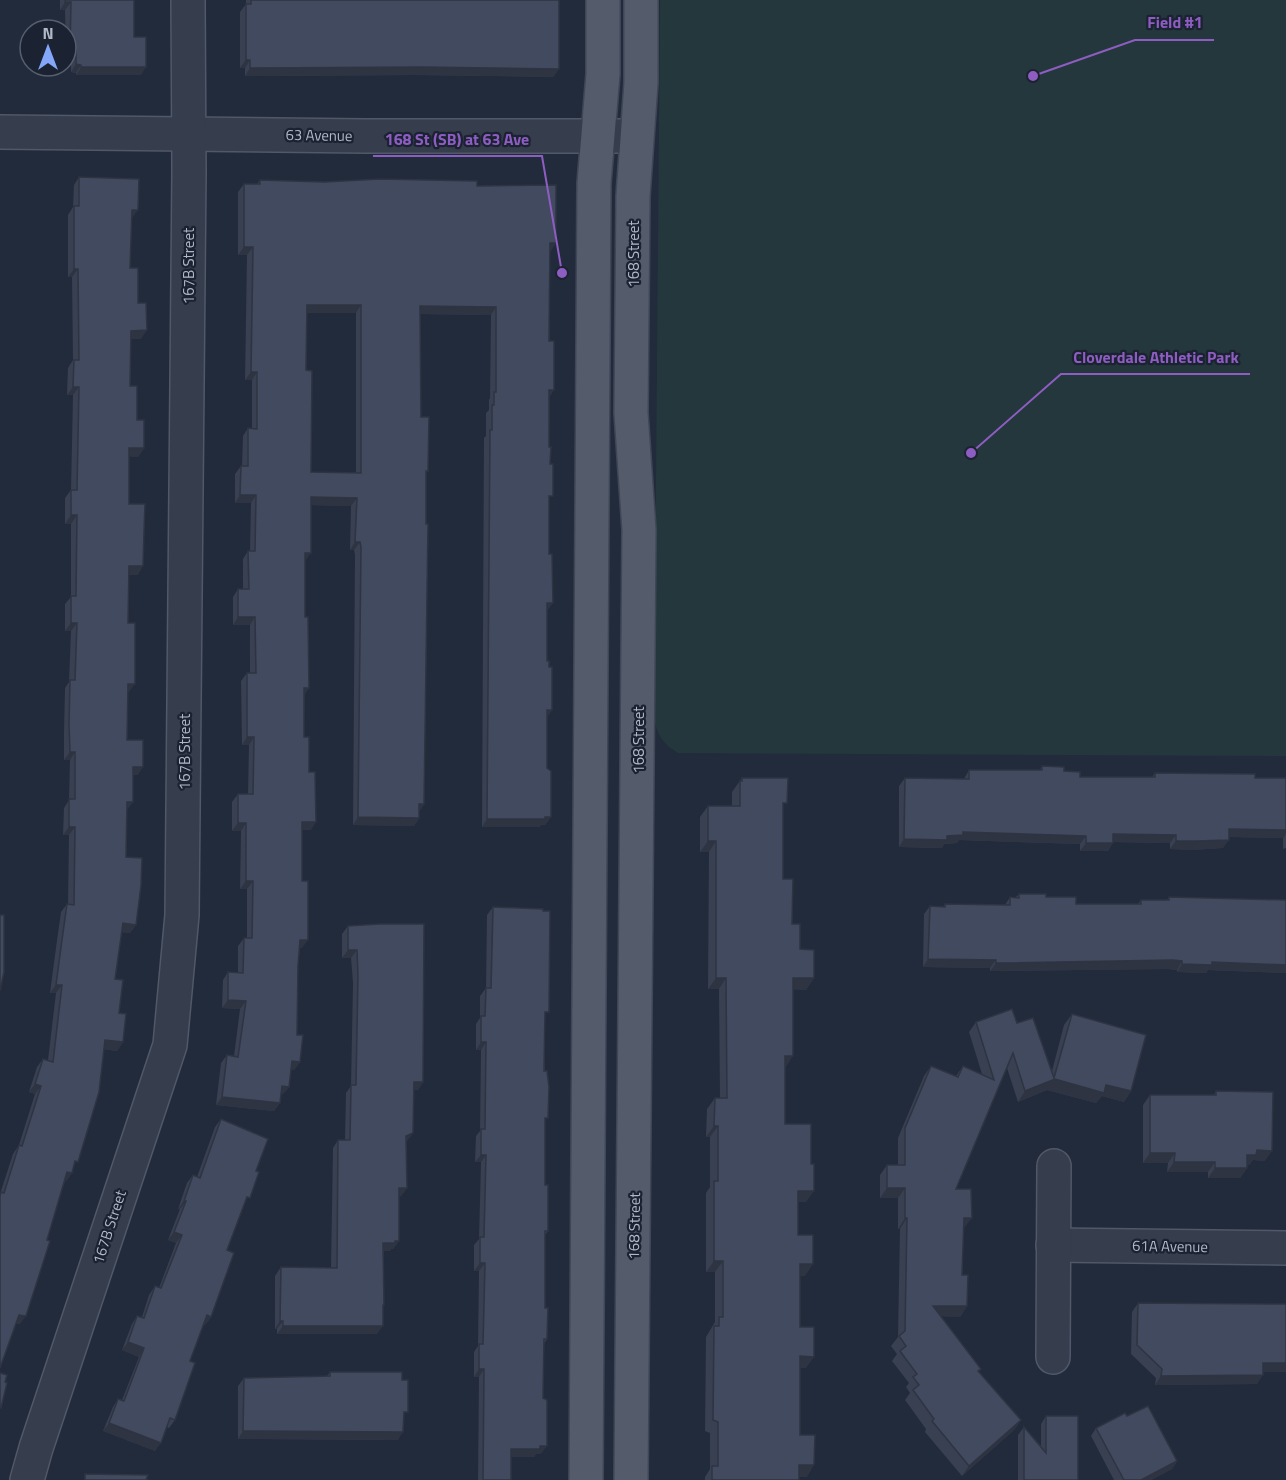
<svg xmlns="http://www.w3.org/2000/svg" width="1286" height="1480" viewBox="0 0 1286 1480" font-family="'Titillium Web',sans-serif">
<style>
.green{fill:#24373d}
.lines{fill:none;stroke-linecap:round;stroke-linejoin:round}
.minor-casing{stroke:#515867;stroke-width:36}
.major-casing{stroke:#3f4655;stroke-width:36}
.minor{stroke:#363d4c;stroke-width:33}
.major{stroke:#545c6c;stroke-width:33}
.wall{fill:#384051;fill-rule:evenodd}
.shaded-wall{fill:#2e3442}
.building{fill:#414a5e;stroke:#2e3442;stroke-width:1.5;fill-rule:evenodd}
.labels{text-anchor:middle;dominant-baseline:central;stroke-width:4.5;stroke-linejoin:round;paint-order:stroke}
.street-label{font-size:15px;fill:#b1b8c7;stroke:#1b2231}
.leader{fill:none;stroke:#8e5dc2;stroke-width:2}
.callout-dot{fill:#8e5dc2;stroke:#1b2231;stroke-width:2}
.callout-label{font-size:16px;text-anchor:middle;font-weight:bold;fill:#8e5dc2;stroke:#1b2231;stroke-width:4.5;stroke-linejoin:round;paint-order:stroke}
</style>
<rect width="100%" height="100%" fill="#222b3c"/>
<!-- green -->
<path class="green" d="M 660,0 L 1286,0 L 1286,756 L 678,753 C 663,744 657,735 654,718 Z"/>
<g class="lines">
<defs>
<g id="minor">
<path d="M 0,132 L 365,136 L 637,136"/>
<path d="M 1053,1245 L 1286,1248"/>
<path d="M 1053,1357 L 1054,1166"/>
<path d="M 27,1480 L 36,1448 L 170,1045 L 182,915 L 189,171 L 188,0"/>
</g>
<g id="major">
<path d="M 586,1480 L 594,183 L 603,74 L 603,0"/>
<path d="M 631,1480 L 639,530 L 631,413 L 633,196 L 641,83 L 641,0"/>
</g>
</defs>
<!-- minor casing -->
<use href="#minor" class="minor-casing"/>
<!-- major casing -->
<use href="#major" class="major-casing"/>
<!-- minor -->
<use href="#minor" class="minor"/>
<!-- major -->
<use href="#major" class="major"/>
</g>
<!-- wall -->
<g class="wall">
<path d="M 60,0 L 134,0 L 134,37 L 141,75 L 76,75 L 76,73 L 71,72 L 71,58 L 66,58 L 65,10 L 60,10 Z"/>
<path d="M 246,0 L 559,0 L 559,69 L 553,77 L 417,75 L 245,76 L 245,68 L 240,68 L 240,12 L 246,4 Z"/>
<path d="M 79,177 L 132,218 L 130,268 L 138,303 L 141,339 L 131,339 L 130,386 L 137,420 L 144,448 L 138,457 L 129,456 L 129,504 L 138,575 L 129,575 L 128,623 L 129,692 L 128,692 L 127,740 L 138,775 L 133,775 L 126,810 L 126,857 L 136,925 L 130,933 L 121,932 L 115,979 L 119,1013 L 123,1042 L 117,1051 L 104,1049 L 72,1173 L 66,1181 L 65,1181 L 20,1324 L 16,1323 L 0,1368 L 0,1194 L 13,1154 L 19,1145 L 35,1094 L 29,1092 L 37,1067 L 43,1059 L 48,1060 L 56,993 L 50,993 L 55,955 L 61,912 L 67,904 L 68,904 L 69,835 L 63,835 L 64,808 L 69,800 L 70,760 L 64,760 L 64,732 L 65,688 L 69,682 L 71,631 L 65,631 L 65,604 L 71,597 L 71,524 L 65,524 L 65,498 L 71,490 L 73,395 L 67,395 L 68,368 L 73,360 L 72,277 L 68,277 L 68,215 L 73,207 L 74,185 Z"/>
<path d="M 260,180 L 477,186 L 556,243 L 550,251 L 549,501 L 547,611 L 547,768 L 551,817 L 545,825 L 541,825 L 539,827 L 482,827 L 484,438 L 486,436 L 486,413 L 489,410 L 489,400 L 490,398 L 491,315 L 420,314 L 421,417 L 428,471 L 426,473 L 424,804 L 419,812 L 419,818 L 414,826 L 353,825 L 355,555 L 354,550 L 350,550 L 351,506 L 311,505 L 305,561 L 304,737 L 309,772 L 311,830 L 302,830 L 302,948 L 300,948 L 298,966 L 297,1035 L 300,1062 L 294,1070 L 291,1069 L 289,1087 L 283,1094 L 281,1094 L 280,1103 L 274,1111 L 216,1105 L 221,1063 L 227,1055 L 234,1056 L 240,1009 L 222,1008 L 223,980 L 228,972 L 238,973 L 238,946 L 244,938 L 247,938 L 247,889 L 240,889 L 241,831 L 232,831 L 232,802 L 238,794 L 248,794 L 249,745 L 242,745 L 241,681 L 247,673 L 250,673 L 250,625 L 233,625 L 233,597 L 238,589 L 243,589 L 243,559 L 248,551 L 250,551 L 251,503 L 235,503 L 235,474 L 241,466 L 242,466 L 243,436 L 248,428 L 252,428 L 252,380 L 245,380 L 247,255 L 238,255 L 238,192 L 244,184 L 257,184 ZM 307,313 L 356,313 L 356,473 L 311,472 L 306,370 Z"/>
<path d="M 1042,766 L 1064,771 L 1080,777 L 1152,777 L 1155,773 L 1255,778 L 1286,778 L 1286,848 L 1283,849 L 1283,838 L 1229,837 L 1223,848 L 1192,850 L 1170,849 L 1170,843 L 1113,842 L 1108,851 L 1080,851 L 1080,844 L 959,840 L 957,843 L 944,844 L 942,848 L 899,847 L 899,786 L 905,778 L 964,779 L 969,770 L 1040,770 Z"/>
<path d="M 742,778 L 783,809 L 783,879 L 792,924 L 800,949 L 814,978 L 806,990 L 793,989 L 785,1067 L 785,1124 L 806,1202 L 798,1202 L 798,1235 L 805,1276 L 800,1276 L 800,1327 L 806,1368 L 800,1368 L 800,1435 L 807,1477 L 799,1477 L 799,1480 L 705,1480 L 705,1477 L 710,1469 L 710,1433 L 705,1431 L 706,1337 L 715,1322 L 715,1272 L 706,1272 L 706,1193 L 710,1187 L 710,1137 L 706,1137 L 707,1109 L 715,1098 L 720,1098 L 719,989 L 708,989 L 709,852 L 700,852 L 700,817 L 708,806 L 732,806 L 732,792 Z"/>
<path d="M 1019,894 L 1046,897 L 1076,904 L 1138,904 L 1141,900 L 1167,900 L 1169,897 L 1286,900 L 1286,973 L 1208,970 L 1206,973 L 1177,972 L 1177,970 L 1168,969 L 990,971 L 990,968 L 923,967 L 924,914 L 930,906 L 943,907 L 945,904 L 1005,905 L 1010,897 L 1016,897 Z"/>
<path d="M 493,907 L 545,1018 L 545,1185 L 548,1231 L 545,1235 L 545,1308 L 547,1339 L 544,1344 L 541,1454 L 536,1454 L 534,1457 L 511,1457 L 511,1480 L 478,1480 L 479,1377 L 474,1377 L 474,1352 L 478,1346 L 479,1271 L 474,1271 L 474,1245 L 479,1239 L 481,1162 L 475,1162 L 476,1136 L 480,1131 L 481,1050 L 476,1050 L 476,1024 L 480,1018 L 480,996 L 486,988 L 487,915 Z"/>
<path d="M 348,926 L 423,1082 L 418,1090 L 413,1090 L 413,1133 L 406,1142 L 407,1188 L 401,1196 L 399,1196 L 399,1241 L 393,1249 L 391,1249 L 390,1251 L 384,1251 L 383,1307 L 377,1334 L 277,1334 L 277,1329 L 275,1329 L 275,1276 L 281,1267 L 331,1268 L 333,1148 L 338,1140 L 345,1140 L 346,1093 L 351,1086 L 353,983 L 351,958 L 342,958 L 342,934 Z"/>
<path d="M 1072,1014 L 1131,1091 L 1124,1102 L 1102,1096 L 1096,1103 L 1047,1090 L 1018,1102 L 1007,1068 L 956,1189 L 964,1228 L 962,1275 L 967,1306 L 960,1317 L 941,1316 L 981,1369 L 979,1372 L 1021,1420 L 1014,1430 L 962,1476 L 925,1432 L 926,1429 L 905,1400 L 910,1393 L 906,1387 L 909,1383 L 892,1361 L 897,1354 L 891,1346 L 898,1337 L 900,1229 L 898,1229 L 898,1198 L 880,1198 L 880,1175 L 887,1165 L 898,1165 L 898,1138 L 924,1076 L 931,1066 L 956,1076 L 963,1066 L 982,1074 L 969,1032 L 976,1022 L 1017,1023 L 1052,1071 L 1064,1025 Z"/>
<path d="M 1216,1091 L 1265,1161 L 1253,1160 L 1249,1165 L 1247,1165 L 1247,1168 L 1240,1178 L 1208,1178 L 1208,1172 L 1167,1172 L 1168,1163 L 1143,1163 L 1143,1105 L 1150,1095 L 1214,1095 Z"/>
<path d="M 221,1119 L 244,1206 L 227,1250 L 211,1317 L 205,1325 L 203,1324 L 190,1361 L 175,1420 L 169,1428 L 167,1427 L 155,1451 L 103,1431 L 113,1407 L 118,1399 L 122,1400 L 139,1357 L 122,1350 L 132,1324 L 137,1316 L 142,1317 L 149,1295 L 155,1286 L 159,1288 L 176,1243 L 168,1240 L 180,1209 L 178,1209 L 187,1183 L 193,1175 L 197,1177 L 215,1127 Z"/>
<path d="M 1138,1303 L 1286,1304 L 1286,1372 L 1263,1372 L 1257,1384 L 1155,1385 L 1156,1378 L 1131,1354 L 1132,1312 Z"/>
<path d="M 330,1372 L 404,1418 L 398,1440 L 238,1439 L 238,1386 L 244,1378 L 327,1376 Z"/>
<path d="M 1046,1416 L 1078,1480 L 1018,1480 L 1018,1435 L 1024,1427 L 1041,1446 L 1041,1424 Z"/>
<path d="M 1127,1416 L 1177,1461 L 1172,1469 L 1151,1480 L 1114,1480 L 1091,1436 L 1096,1428 Z"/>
</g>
<!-- shaded-wall -->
<g class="shaded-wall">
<path d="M 65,2 L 71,2 L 65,10 L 60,10 Z"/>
<path d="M 70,50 L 76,50 L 71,58 L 66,58 L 66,56 Z"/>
<path d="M 246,60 L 250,60 L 245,68 L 240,68 Z"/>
<path d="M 76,64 L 81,65 L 76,73 L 71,72 Z"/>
<path d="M 81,67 L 146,67 L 141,75 L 76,75 Z"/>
<path d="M 422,67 L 559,69 L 553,77 L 417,75 L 245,76 L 250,68 Z"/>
<path d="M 132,210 L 138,210 L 132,218 Z"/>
<path d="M 550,243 L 556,243 L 551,251 L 544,251 Z"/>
<path d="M 244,247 L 253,247 L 247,255 L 238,255 Z"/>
<path d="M 74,269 L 78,269 L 72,277 L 68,277 Z"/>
<path d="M 307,305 L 361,305 L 356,313 L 301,313 Z"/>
<path d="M 420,306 L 496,307 L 491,315 L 414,314 Z"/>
<path d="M 147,330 L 141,339 L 125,339 L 131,331 Z"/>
<path d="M 251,372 L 257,372 L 252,380 L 245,380 Z"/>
<path d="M 73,387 L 79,387 L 73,395 L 67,395 Z"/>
<path d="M 549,390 L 554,390 L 549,398 Z"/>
<path d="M 129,448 L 144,448 L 138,457 L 123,456 Z"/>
<path d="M 240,495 L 256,495 L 251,503 L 235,503 Z"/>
<path d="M 311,497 L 357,498 L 351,506 L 305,505 Z"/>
<path d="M 71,515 L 77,515 L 71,524 L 65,524 Z"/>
<path d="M 355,542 L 360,542 L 354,550 L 350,550 Z"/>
<path d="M 305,553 L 311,553 L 305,561 L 299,561 Z"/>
<path d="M 129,566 L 143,566 L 138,575 L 124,575 Z"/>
<path d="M 547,603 L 553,603 L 547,611 Z"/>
<path d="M 238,617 L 255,617 L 250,625 L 233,625 Z"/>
<path d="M 71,623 L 77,623 L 71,631 L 65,631 Z"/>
<path d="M 128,684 L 135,684 L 129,692 L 122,692 Z"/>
<path d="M 304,688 L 309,688 L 304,696 Z"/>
<path d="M 547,710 L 552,710 L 547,718 Z"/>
<path d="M 247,737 L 254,737 L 249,745 L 242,745 Z"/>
<path d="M 70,752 L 75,752 L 70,760 L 64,760 Z"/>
<path d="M 133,767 L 143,767 L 138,775 L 127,775 Z"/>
<path d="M 127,802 L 133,802 L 127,810 L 121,810 Z"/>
<path d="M 419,804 L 424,804 L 419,812 Z"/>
<path d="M 358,817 L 419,818 L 414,826 L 353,825 Z"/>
<path d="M 545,817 L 551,817 L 545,825 L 541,825 L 539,827 L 482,827 L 487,819 Z"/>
<path d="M 302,822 L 316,822 L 311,830 L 297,830 Z"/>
<path d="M 238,823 L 246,823 L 241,831 L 232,831 Z"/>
<path d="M 69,827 L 75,827 L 69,835 L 63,835 Z"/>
<path d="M 1229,829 L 1286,830 L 1286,834 L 1283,838 L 1224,837 Z"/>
<path d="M 963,832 L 1086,836 L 1080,844 L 959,840 L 957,843 L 944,844 L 942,848 L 899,847 L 904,839 L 947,836 Z"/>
<path d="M 1113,834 L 1176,835 L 1170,843 L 1108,842 Z"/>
<path d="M 1229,840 L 1223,848 L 1192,850 L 1170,849 L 1176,841 Z"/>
<path d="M 708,841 L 716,841 L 709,852 L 700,852 Z"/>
<path d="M 1086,843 L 1113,843 L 1108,851 L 1080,851 Z"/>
<path d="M 246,881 L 253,881 L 247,889 L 240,889 Z"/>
<path d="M 123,923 L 136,925 L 130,933 L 117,932 Z"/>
<path d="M 300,940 L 308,940 L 302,948 L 295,948 Z"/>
<path d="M 348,950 L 357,950 L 351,958 L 342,958 Z"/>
<path d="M 928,959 L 996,960 L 990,968 L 923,967 Z"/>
<path d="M 1173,960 L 1182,961 L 1177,970 L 1168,969 L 990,971 L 996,963 Z"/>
<path d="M 1212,962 L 1286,965 L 1286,973 L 1208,970 L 1206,973 L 1177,972 L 1182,964 Z"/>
<path d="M 716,978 L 726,978 L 719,989 L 708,989 Z"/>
<path d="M 793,978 L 814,978 L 806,990 L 786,989 Z"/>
<path d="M 56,985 L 62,985 L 56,993 L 50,993 Z"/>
<path d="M 228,1000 L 246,1001 L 240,1009 L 222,1008 Z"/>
<path d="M 105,1040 L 123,1042 L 117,1051 L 99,1049 Z"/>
<path d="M 481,1042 L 486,1042 L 481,1050 L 476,1050 Z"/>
<path d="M 785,1056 L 793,1056 L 786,1067 L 777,1067 Z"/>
<path d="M 292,1061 L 300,1062 L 294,1070 L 286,1069 Z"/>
<path d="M 1055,1079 L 1106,1085 L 1131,1091 L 1124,1102 L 1102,1096 L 1096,1103 L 1047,1090 L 1018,1102 L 1025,1091 Z"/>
<path d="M 414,1082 L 423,1082 L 418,1090 L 408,1090 Z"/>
<path d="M 35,1084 L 41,1086 L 35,1094 L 29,1092 Z"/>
<path d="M 282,1086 L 289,1087 L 283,1094 L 277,1094 Z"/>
<path d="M 222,1097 L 280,1103 L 274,1111 L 216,1105 Z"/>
<path d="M 714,1126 L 718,1126 L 710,1137 L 706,1137 Z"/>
<path d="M 413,1133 L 407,1141 L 400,1144 L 406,1136 Z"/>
<path d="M 1257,1150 L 1272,1151 L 1265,1161 L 1253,1160 L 1249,1165 L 1240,1165 L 1247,1155 Z"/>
<path d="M 1150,1153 L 1175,1153 L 1168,1163 L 1143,1163 Z"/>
<path d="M 481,1155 L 486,1155 L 481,1162 L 475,1162 Z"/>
<path d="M 1174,1162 L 1215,1162 L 1208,1172 L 1167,1172 Z"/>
<path d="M 1215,1168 L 1247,1168 L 1240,1178 L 1208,1178 Z"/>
<path d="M 67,1172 L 72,1173 L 66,1181 L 62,1180 Z"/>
<path d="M 399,1188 L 407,1188 L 401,1196 L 393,1197 Z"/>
<path d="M 887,1188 L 905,1188 L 898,1198 L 880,1198 Z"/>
<path d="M 798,1191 L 814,1191 L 806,1202 L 790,1202 Z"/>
<path d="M 184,1201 L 186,1201 L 180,1209 L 178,1209 Z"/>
<path d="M 905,1218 L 907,1218 L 900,1229 L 898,1229 Z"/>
<path d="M 964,1218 L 972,1218 L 964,1228 L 957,1228 Z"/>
<path d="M 174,1232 L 182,1235 L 176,1243 L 168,1240 Z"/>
<path d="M 395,1241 L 399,1241 L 393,1249 L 391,1249 L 390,1251 L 378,1251 L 383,1243 Z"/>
<path d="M 714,1261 L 723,1261 L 715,1272 L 706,1272 Z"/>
<path d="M 480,1263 L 485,1263 L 479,1271 L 474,1271 Z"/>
<path d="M 800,1264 L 813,1264 L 805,1276 L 792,1276 Z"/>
<path d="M 933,1306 L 967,1306 L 960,1317 L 926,1316 Z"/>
<path d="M 19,1315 L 26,1316 L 20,1324 L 13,1323 Z"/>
<path d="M 207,1315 L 211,1317 L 205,1325 L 201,1324 Z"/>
<path d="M 280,1321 L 283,1321 L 277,1329 L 275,1329 Z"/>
<path d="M 283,1326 L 383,1326 L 377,1334 L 277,1334 Z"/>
<path d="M 128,1342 L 144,1348 L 139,1357 L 122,1350 Z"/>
<path d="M 800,1356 L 814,1357 L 806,1368 L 793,1368 Z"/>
<path d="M 1263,1363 L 1286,1363 L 1286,1372 L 1257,1372 Z"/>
<path d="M 479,1369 L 484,1369 L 479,1377 L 474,1377 Z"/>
<path d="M 1263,1375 L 1257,1384 L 1155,1385 L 1161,1376 Z"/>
<path d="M 1021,1420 L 1014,1430 L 962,1476 L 969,1466 Z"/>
<path d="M 109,1423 L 161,1443 L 155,1451 L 103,1431 Z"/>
<path d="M 243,1431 L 403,1432 L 398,1440 L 238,1439 Z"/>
<path d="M 540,1446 L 547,1446 L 541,1454 L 536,1454 L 534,1457 L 506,1457 L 511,1449 Z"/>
<path d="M 1177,1461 L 1172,1469 L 1151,1480 L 1141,1480 Z"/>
<path d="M 799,1465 L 814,1465 L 807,1477 L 791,1477 Z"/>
</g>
<!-- building -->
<g class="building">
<path d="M 65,0 L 134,0 L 134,37 L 146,37 L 146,67 L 81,67 L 81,65 L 76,64 L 76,50 L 70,50 L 71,2 L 65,2 Z"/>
<path d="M 251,0 L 559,0 L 559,69 L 422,67 L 250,68 L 250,60 L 246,60 L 246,4 L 251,4 Z"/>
<path d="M 79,177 L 139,179 L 138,210 L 132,210 L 130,268 L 138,268 L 138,303 L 146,303 L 147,330 L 131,331 L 130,386 L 137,386 L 137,420 L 144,420 L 144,448 L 129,448 L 129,504 L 145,504 L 144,532 L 143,566 L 129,566 L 128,623 L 135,623 L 135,684 L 128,684 L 127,740 L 143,740 L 143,767 L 133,767 L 133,802 L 127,802 L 126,857 L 142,858 L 141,886 L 136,925 L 123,923 L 115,979 L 123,980 L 119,1013 L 126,1014 L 123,1042 L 105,1040 L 99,1092 L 78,1162 L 75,1161 L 72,1173 L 67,1172 L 47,1240 L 50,1241 L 35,1288 L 26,1316 L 19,1315 L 0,1368 L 0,1196 L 1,1192 L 4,1193 L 19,1145 L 22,1146 L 41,1086 L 35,1084 L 43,1059 L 53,1062 L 62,985 L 56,985 L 61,947 L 67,904 L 74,905 L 75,827 L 69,827 L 69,799 L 75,799 L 75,752 L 70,752 L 69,724 L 70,680 L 75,680 L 77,623 L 71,623 L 71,596 L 76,596 L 77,515 L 71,515 L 71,490 L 77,490 L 79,387 L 73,387 L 74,360 L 79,360 L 78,269 L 74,269 L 74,206 L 79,206 Z"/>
<path d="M 380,179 L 477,181 L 477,186 L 556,185 L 556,243 L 550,243 L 549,341 L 554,341 L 554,390 L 549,390 L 549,447 L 551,447 L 550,464 L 553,464 L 553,496 L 549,496 L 549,554 L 552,554 L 553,603 L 547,603 L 547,661 L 549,661 L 549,667 L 552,667 L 552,710 L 547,710 L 547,768 L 551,771 L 551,817 L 545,817 L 545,819 L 487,819 L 490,430 L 492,430 L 492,405 L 494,405 L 494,392 L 496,392 L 496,307 L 420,306 L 421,417 L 429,417 L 428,471 L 426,471 L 426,524 L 428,524 L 424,804 L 419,804 L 419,818 L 358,817 L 361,547 L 360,542 L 355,542 L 357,498 L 311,497 L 311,553 L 305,553 L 305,617 L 308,617 L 309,688 L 304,688 L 304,737 L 309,737 L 309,772 L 315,772 L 316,822 L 302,822 L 302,881 L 308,881 L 308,940 L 300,940 L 298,966 L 297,1035 L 303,1035 L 300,1062 L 292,1061 L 289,1087 L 282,1086 L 280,1103 L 222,1097 L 227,1055 L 238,1057 L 246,1001 L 228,1000 L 228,972 L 243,973 L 244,938 L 252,938 L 253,881 L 246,881 L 246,823 L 238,823 L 238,794 L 253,794 L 254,737 L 247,737 L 247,673 L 256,673 L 255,617 L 238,617 L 238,589 L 249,589 L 248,551 L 255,551 L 256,495 L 240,495 L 241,466 L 248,466 L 248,428 L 257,429 L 257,372 L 251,372 L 253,247 L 244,247 L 244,184 L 260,184 L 260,180 L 324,182 ZM 307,305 L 361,305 L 361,473 L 311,472 L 312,371 L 306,370 Z"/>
<path d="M 1042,766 L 1064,767 L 1064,771 L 1080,772 L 1080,777 L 1155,777 L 1155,773 L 1255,774 L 1255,778 L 1286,778 L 1286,830 L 1229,829 L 1229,840 L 1197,841 L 1176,841 L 1176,835 L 1113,834 L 1113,843 L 1086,843 L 1086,836 L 963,832 L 963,835 L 947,836 L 947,840 L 904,839 L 905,778 L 969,779 L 969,770 L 1042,770 Z"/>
<path d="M 742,778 L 788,778 L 787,803 L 783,803 L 783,879 L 793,879 L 792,924 L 800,924 L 800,949 L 814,950 L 814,978 L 793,978 L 793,1056 L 785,1056 L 785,1124 L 811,1124 L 811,1164 L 814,1164 L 814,1191 L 798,1191 L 798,1235 L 813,1235 L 813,1264 L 800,1264 L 800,1327 L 814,1327 L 814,1357 L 800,1356 L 800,1435 L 815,1435 L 814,1465 L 799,1465 L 799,1480 L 712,1480 L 712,1466 L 718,1466 L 718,1422 L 713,1420 L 714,1326 L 719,1326 L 719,1317 L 723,1317 L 723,1261 L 714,1261 L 714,1181 L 718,1181 L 718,1126 L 714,1126 L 715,1098 L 727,1098 L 726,978 L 716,978 L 716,841 L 708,841 L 708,806 L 740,806 L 740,781 L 742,781 Z"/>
<path d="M 1019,894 L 1046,894 L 1046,897 L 1076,897 L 1076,904 L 1141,904 L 1141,900 L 1169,900 L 1169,897 L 1286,900 L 1286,965 L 1212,962 L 1212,965 L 1182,964 L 1182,961 L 1173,960 L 996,963 L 996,960 L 928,959 L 930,906 L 945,907 L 945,904 L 1010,905 L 1010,897 L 1019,898 Z"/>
<path d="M 493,907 L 543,909 L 543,911 L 550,911 L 549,1012 L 545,1012 L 544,1071 L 547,1071 L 549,1087 L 548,1118 L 545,1118 L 545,1185 L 548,1185 L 548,1231 L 545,1231 L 545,1308 L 548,1308 L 547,1339 L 544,1339 L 543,1398 L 547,1400 L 547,1446 L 540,1446 L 540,1449 L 511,1449 L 511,1480 L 483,1480 L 484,1369 L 479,1369 L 479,1344 L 483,1344 L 485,1263 L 480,1263 L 480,1237 L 484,1237 L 486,1155 L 481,1155 L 481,1129 L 485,1129 L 486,1042 L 481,1042 L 481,1016 L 485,1016 L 486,988 L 491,988 Z"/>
<path d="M 0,915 L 4,915 L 4,972 L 0,991 Z"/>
<path d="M 379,924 L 424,924 L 423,1082 L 414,1082 L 413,1133 L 406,1136 L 407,1188 L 399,1188 L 399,1241 L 395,1241 L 395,1243 L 383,1243 L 384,1305 L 383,1305 L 383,1326 L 283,1326 L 283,1321 L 280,1321 L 281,1267 L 337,1268 L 338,1140 L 350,1140 L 351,1085 L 356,1085 L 358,975 L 357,950 L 348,950 L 348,926 Z"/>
<path d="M 1012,1009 L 1017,1023 L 1033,1018 L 1054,1078 L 1072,1014 L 1146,1035 L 1131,1091 L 1106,1085 L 1104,1093 L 1055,1079 L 1025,1091 L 1013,1053 L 956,1189 L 971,1189 L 972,1218 L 964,1218 L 962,1275 L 968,1275 L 967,1306 L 933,1306 L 981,1369 L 978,1371 L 1021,1420 L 969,1466 L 932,1421 L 934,1419 L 913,1390 L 919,1385 L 913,1377 L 917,1374 L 900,1351 L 906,1346 L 899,1336 L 905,1331 L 907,1218 L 905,1218 L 905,1188 L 887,1188 L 887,1165 L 905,1165 L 905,1128 L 931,1066 L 958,1077 L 963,1066 L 994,1080 L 976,1022 Z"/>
<path d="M 1216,1091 L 1273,1092 L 1272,1151 L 1257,1150 L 1256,1155 L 1247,1155 L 1247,1168 L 1215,1168 L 1215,1162 L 1174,1162 L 1175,1153 L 1150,1153 L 1150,1095 L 1216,1095 Z"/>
<path d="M 221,1119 L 268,1139 L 256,1171 L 259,1172 L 250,1198 L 247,1197 L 227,1250 L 234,1253 L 211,1317 L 207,1315 L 190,1361 L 195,1363 L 175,1420 L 170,1418 L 161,1443 L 109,1423 L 118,1399 L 124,1401 L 144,1348 L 128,1342 L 137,1316 L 144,1318 L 155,1286 L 161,1288 L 182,1235 L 174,1232 L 186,1201 L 184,1201 L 193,1175 L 200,1178 Z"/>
<path d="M 1138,1303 L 1286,1304 L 1286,1363 L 1263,1363 L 1263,1375 L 1161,1376 L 1162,1369 L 1137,1345 Z"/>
<path d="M 330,1372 L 402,1372 L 402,1380 L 408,1380 L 408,1412 L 404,1412 L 403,1432 L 243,1431 L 244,1378 L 330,1376 Z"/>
<path d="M 0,1373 L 7,1375 L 5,1382 L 7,1383 L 1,1408 L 0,1408 Z"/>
<path d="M 1148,1406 L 1177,1461 L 1141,1480 L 1124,1480 L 1096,1428 L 1125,1413 L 1127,1416 Z"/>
<path d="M 1046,1416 L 1078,1416 L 1078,1480 L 1024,1480 L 1024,1427 L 1046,1453 Z"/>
<path d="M 85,1474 L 148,1475 L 146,1480 L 149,1480 L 85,1480 Z"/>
</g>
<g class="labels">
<!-- street labels -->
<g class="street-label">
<text transform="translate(319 135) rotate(1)">63 Avenue</text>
<text transform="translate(633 254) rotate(-90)">168 Street</text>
<text transform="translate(188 266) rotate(-90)">167B Street</text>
<text transform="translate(638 740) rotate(-90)">168 Street</text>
<text transform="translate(184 752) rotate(-90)">167B Street</text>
<text transform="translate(634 1226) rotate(-89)">168 Street</text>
<text transform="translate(109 1227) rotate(-72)">167B Street</text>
<text transform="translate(1170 1246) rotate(1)">61A Avenue</text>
</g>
</g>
<!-- callouts -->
<path class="leader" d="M1033 76L1135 40H1214M562 273L542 156H373M971 453L1061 374H1250"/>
<g class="callout-dot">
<circle cx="1033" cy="76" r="6"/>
<circle cx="562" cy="273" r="6"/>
<circle cx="971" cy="453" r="6"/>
</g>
<g class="callout-label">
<text x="1175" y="28">Field #1</text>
<text x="457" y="145">168 St (SB) at 63 Ave</text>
<text x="1156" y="363">Cloverdale Athletic Park</text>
</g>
<!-- north arrow -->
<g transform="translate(48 48)"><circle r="28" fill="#1b2231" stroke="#575e6d" stroke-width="1.5"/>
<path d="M0-4.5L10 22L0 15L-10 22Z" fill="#85a7f9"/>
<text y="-9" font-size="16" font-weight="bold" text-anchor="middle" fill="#b1b8c7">N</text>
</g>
</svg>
